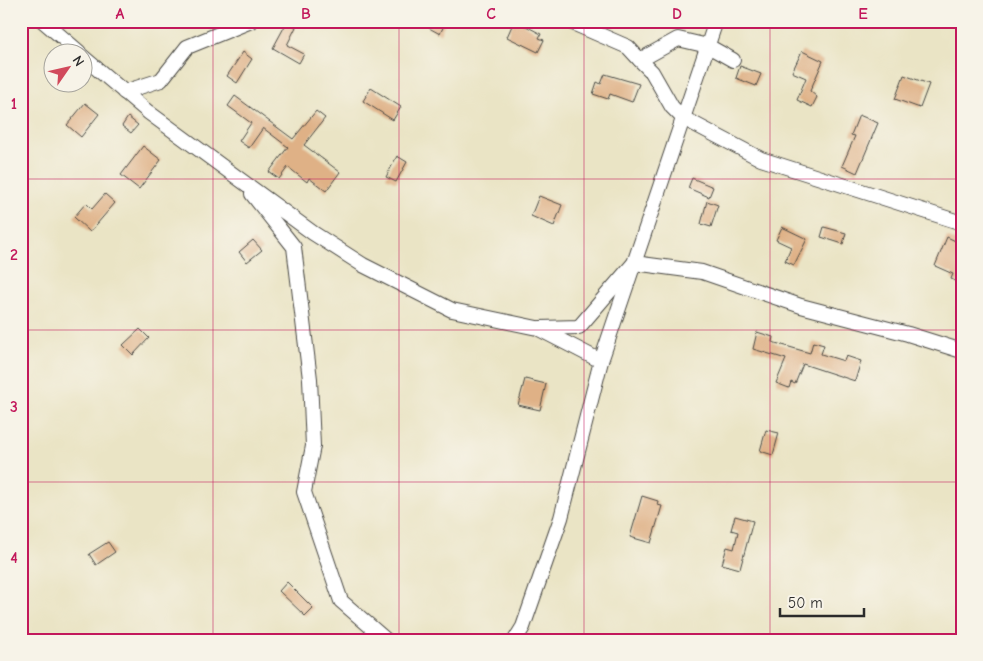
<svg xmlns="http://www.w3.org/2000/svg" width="983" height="661" viewBox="0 0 983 661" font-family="'Comic Neue',sans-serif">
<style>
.building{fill:#dfb186}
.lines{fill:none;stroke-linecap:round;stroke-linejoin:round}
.minor-casing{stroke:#484742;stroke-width:16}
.minor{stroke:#fff;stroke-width:14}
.grid{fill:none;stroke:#c2185b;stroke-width:1;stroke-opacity:0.55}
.neatline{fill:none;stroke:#c2185b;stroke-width:2}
.grid-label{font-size:16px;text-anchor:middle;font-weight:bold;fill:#c2185b}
</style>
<rect width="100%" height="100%" fill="#f7f3e8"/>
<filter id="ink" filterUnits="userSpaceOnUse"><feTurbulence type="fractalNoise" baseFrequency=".02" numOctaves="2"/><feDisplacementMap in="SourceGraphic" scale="10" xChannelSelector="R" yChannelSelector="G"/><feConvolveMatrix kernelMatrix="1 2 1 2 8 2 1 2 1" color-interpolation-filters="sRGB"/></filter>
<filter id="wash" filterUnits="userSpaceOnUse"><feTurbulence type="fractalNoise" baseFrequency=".0096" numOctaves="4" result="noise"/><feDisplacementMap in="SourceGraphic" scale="20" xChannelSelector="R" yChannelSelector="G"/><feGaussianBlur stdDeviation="1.12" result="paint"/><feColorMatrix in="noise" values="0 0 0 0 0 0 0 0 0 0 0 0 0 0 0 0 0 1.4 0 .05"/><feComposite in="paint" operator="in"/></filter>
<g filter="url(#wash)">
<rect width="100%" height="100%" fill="#eae4c5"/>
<g id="blocks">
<!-- building -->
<g class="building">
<path d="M 433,21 L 446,21 L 440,34 L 429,28 Z"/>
<path d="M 514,21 L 525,21 L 524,25 L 541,34 L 539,38 L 544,40 L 538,52 L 507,37 Z"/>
<path d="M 287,22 L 296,27 L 287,45 L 304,54 L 299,63 L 273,48 Z"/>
<path d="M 802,51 L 823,61 L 810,91 L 817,97 L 812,107 L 797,100 L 806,78 L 792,72 Z"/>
<path d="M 243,52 L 252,59 L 237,83 L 227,76 Z"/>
<path d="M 740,66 L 761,74 L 756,86 L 736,78 Z"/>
<path d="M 605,74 L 639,84 L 632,102 L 610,94 L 608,99 L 593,94 L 597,82 L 601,84 Z"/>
<path d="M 904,75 L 929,84 L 920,108 L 895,99 Z"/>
<path d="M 371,88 L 401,107 L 393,120 L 363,101 Z"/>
<path d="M 235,96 L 293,139 L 316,111 L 325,118 L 304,145 L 340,172 L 326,191 L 309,178 L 307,182 L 288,167 L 279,179 L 269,172 L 288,147 L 263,128 L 249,148 L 239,141 L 251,123 L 228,106 Z"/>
<path d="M 85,103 L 99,114 L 81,137 L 67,125 Z"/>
<path d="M 859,115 L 878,123 L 857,173 L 842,166 L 855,136 L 851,135 Z"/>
<path d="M 128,117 L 138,125 L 131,133 L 122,126 Z"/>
<path d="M 143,146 L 161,160 L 139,189 L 121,175 Z"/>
<path d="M 397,156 L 407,162 L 396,182 L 386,177 Z"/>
<path d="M 692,178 L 713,187 L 709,197 L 688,188 Z"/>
<path d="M 105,194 L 115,203 L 90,232 L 74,217 L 86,203 L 92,209 Z"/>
<path d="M 539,196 L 562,205 L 554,226 L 531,216 Z"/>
<path d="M 707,201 L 718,205 L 711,227 L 701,224 Z"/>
<path d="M 782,227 L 807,239 L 794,265 L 785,261 L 791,247 L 776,240 Z"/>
<path d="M 824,227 L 846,233 L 843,244 L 821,237 Z"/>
<path d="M 947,237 L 962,244 L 962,284 L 951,279 L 953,274 L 935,266 Z"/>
<path d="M 253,240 L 262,250 L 247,262 L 239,252 Z"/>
<path d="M 140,329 L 149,338 L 133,355 L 123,345 Z"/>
<path d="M 757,332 L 773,337 L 772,342 L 810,353 L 813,342 L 824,345 L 821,354 L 844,361 L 846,356 L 861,361 L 855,381 L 803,364 L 795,384 L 791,382 L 789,388 L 776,383 L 786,359 L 753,349 Z"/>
<path d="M 525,379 L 546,384 L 540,410 L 518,405 Z"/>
<path d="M 766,430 L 779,433 L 773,455 L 760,451 Z"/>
<path d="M 642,496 L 658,501 L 657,505 L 662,506 L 651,543 L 630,537 Z"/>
<path d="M 735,516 L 753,521 L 740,569 L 722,564 L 727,547 L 734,549 L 738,532 L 731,530 Z"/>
<path d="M 108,542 L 115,552 L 96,565 L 89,554 Z"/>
<path d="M 287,582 L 313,608 L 305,616 L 279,591 Z"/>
</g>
</g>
</g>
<g filter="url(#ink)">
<use href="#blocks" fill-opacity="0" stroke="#484742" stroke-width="1"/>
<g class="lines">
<defs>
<g id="minor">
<path d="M 43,21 L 79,52"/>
<path d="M 568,21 L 628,47 L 640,60 L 678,39 L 708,46 L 733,60"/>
<path d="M 82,56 L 148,112 L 313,233 L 363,265 L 452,310 L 537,328 L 601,361"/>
<path d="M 640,60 L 652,72 L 672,107 L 683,118 L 761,159 L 962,223"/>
<path d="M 124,92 L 161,80 L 187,47 L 251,21"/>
<path d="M 252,194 L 294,247 L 310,379 L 313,446 L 304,492 L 341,601 L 386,640"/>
<path d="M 540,328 L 579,327 L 634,263 L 702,272 L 801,306 L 908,334 L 962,351"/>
<path d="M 515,640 L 523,627 L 561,518 L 601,361 L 716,21"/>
</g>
</defs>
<!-- minor casing -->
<use href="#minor" class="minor-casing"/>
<!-- minor -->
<use href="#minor" class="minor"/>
</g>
</g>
<!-- grid -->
<path class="grid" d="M 213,21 L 213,640M 399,21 L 399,640M 584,21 L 584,640M 770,21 L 770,640M 21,179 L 962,179M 21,330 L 962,330M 21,482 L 962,482"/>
<!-- margin -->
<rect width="983" height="661" fill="none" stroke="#f7f3e8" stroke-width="55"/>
<!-- north arrow -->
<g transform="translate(68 68) rotate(56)"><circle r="24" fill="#f7f3e8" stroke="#a5a39c"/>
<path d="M0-4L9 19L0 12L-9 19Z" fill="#d1495b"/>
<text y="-8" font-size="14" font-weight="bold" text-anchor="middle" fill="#2b2b2b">N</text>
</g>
<!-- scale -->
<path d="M780 608v8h84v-8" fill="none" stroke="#2b2b2b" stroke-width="2.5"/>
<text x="788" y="608" font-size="15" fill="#2b2b2b" stroke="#f7f3e8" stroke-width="4" paint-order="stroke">50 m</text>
<rect x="28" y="28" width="928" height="606" class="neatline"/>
<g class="grid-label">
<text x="120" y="19">A</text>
<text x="306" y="19">B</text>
<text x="491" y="19">C</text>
<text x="677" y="19">D</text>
<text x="863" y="19">E</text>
<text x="14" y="109">1</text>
<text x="14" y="260">2</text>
<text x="14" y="412">3</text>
<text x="14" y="563">4</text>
</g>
</svg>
